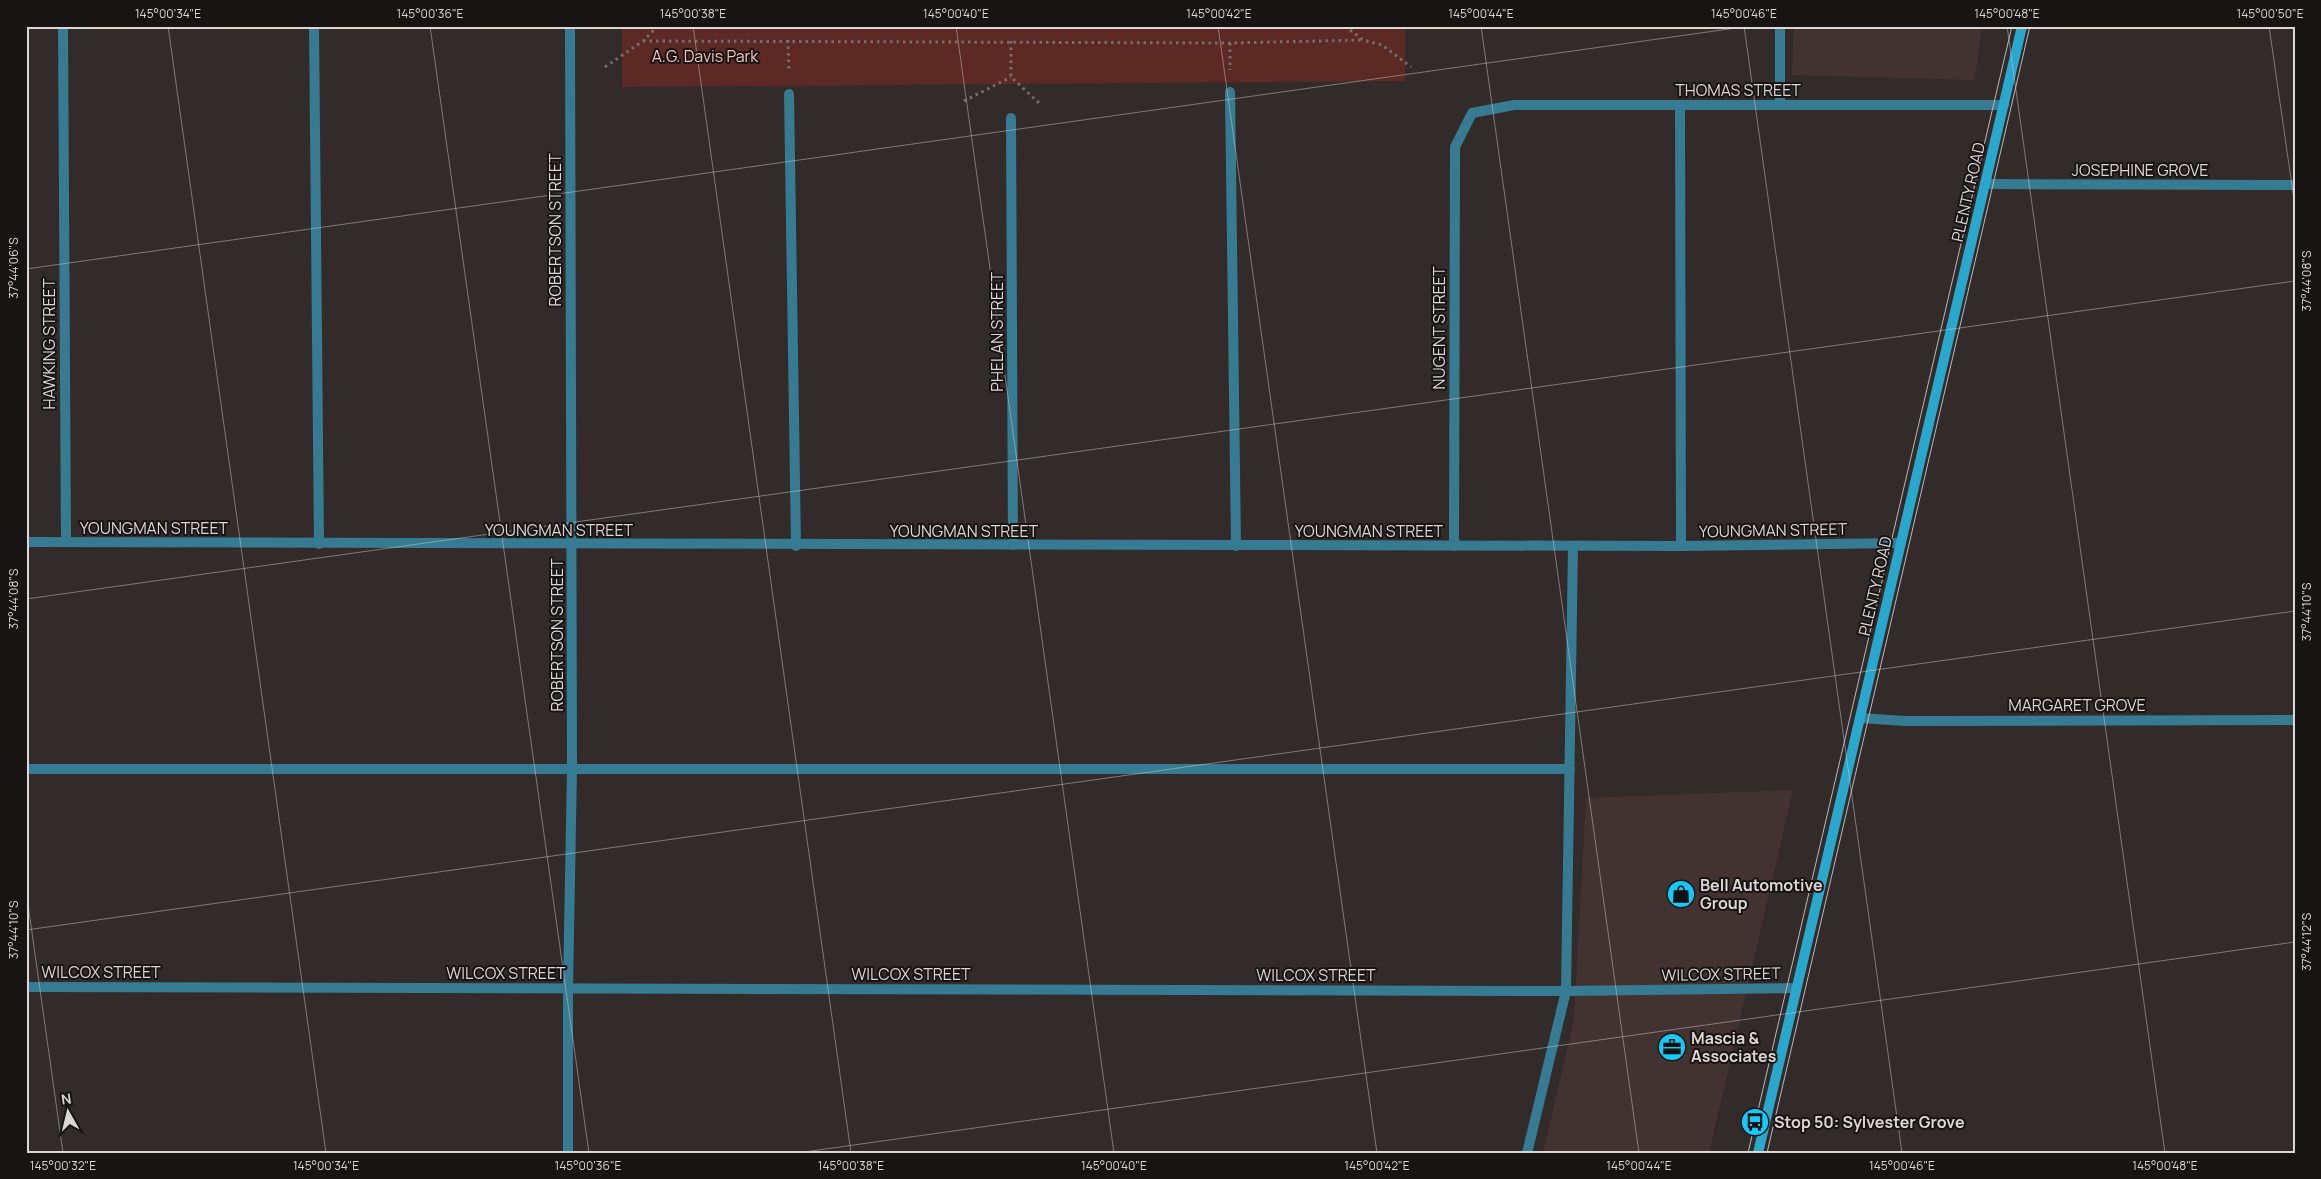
<svg xmlns="http://www.w3.org/2000/svg" width="2321" height="1179" viewBox="0 0 2321 1179" font-family="Manrope,sans-serif">
<style>
.built{fill:#423331}
.green{fill:#5c2925}
.lines{fill:none;stroke-linecap:round;stroke-linejoin:round}
.path{stroke:#766e6d;stroke-width:3;stroke-dasharray:2.5 4;stroke-linecap:butt}
.lane{stroke:#377b93;stroke-width:10}
.street{stroke:#377b93;stroke-width:10}
.secondary{stroke:#2aa7cd;stroke-width:10}
.tram{stroke:#bdb6b5;stroke-width:1}
.ticks{fill:none;stroke:#dcd6d5;stroke-width:1;stroke-opacity:0.45}
.labels{text-anchor:middle;dominant-baseline:central;stroke-width:4;stroke-linejoin:round;paint-order:stroke}
.park-label{font-size:16px;fill:#f4c3bd;stroke:#181414}
.street-label{font-size:16px;fill:#dcd6d5;stroke:#181414}
.poi-label{font-size:16px;font-weight:bold;fill:#dcd6d5;stroke:#181414;text-anchor:start}
.neatline{fill:none;stroke:#dcd6d5;stroke-width:2}
.ticks-label{font-size:12px;text-anchor:middle;fill:#dcd6d5}
</style>
<rect width="100%" height="100%" fill="#332b2a"/>
<!-- built -->
<g class="built">
<path d="M 1794,26 L 1982,26 L 1975,80 L 1792,75 Z"/>
<path d="M 1793,790 L 1709,1153 L 1543,1153 L 1574,1020 L 1586,798 Z"/>
</g>
<!-- green -->
<path class="green" d="M 622,26 L 1405,26 L 1405,81 L 622,87 Z"/>
<g class="lines">
<!-- path -->
<g class="path">
<path d="M 1345,26 L 1363,40 L 1382,45 L 1411,67"/>
<path d="M 788,40 L 789,72"/>
<path d="M 643,41 L 1230,43 L 1363,40"/>
<path d="M 1011,41 L 1011,77 L 1039,103"/>
<path d="M 1230,43 L 1230,70"/>
<path d="M 605,67 L 643,41 L 658,26"/>
<path d="M 964,101 L 1011,77"/>
</g>
<!-- lane -->
<g class="lane">
<path d="M 314,26 L 319,544"/>
<path d="M 1230,92 L 1236,546"/>
<path d="M 789,94 L 796,546"/>
<path d="M 1680,105 L 1681,546"/>
<path d="M 1780,105 L 1780,26"/>
<path d="M 26,769 L 1570,769"/>
<path d="M 1527,1153 L 1566,991 L 1573,546"/>
</g>
<!-- street -->
<g class="street">
<path d="M 63,26 L 66,542"/>
<path d="M 1011,118 L 1013,545"/>
<path d="M 1985,184 L 2295,185"/>
<path d="M 26,542 L 1681,546 L 1901,543"/>
<path d="M 1454,546 L 1455,147 L 1472,113 L 1514,105 L 2004,105"/>
<path d="M 1860,718 L 1905,721 L 2295,720"/>
<path d="M 26,987 L 1566,991 L 1796,988"/>
<path d="M 568,1153 L 568,988 L 572,768 L 570,26"/>
</g>
<!-- secondary -->
<path class="secondary" d="M 1758,1153 L 2022,26"/>
<!-- tram -->
<g class="tram">
<path d="M 1748,1153 L 2012,26"/>
<path d="M 1767,1153 L 2030,26"/>
</g>
</g>
<!-- ticks -->
<path class="ticks" d="M 168,26 L 326,1153M 430,26 L 589,1153M 693,26 L 851,1153M 956,26 L 1114,1153M 1218,26 L 1377,1153M 1481,26 L 1639,1153M 1744,26 L 1902,1153M 2007,26 L 2165,1153M 2269,26 L 2295,207M 26,269 L 1750,26M 26,599 L 2295,281M 26,890 L 63,1153M 26,930 L 2295,611M 797,1153 L 2295,942"/>
<!-- icons -->
<defs>
<symbol id="shop-disc" viewBox="-11 -11 22 22"><circle r="9.5" fill="#13cafb" stroke="#181414"/><path d="M-5-2.5h2.3a2.7 3.5 0 0 1 5.4 0H5L5.5 6h-11ZM-1.5-2.5h3a1.5 2.3 0 0 0-3 0Z" fill="#111"/></symbol>
<symbol id="office-disc" viewBox="-11 -11 22 22"><circle r="9.5" fill="#13cafb" stroke="#181414"/><path d="M-6-3h4V-5.5h4V-3h4V5H-6ZM-1-4.5V-3h2v-1.5ZM-6 0V1H6V0Z" fill="#111"/></symbol>
<symbol id="bus-disc" viewBox="-11 -11 22 22"><circle r="9.5" fill="#13cafb" stroke="#181414"/><path d="M-5-6H5V4H4V6H2V4H-2V6H-4V4H-5ZM-3.5-4V0h7V-4ZM-3.5 1.2v1.5H-2V1.2ZM2 1.2v1.5H3.5V1.2Z" fill="#111"/></symbol>
</defs>
<g fill-rule="evenodd">
<use href="#shop-disc" x="1665" y="878" width="32" height="32"/>
<use href="#office-disc" x="1656" y="1031" width="32" height="32"/>
<use href="#bus-disc" x="1739" y="1106" width="32" height="32"/>
</g>
<g class="labels">
<!-- park labels -->
<g class="park-label">
<text x="705" y="56">A.G. Davis Park</text>
</g>
<!-- street labels -->
<g class="street-label">
<text x="1738" y="90">THOMAS STREET</text>
<text x="2140" y="170">JOSEPHINE GROVE</text>
<text transform="translate(1968 192) rotate(-77)">PLENTY ROAD</text>
<text transform="translate(555 230) rotate(-90)">ROBERTSON STREET</text>
<text transform="translate(1439 328) rotate(-90)">NUGENT STREET</text>
<text transform="translate(997 332) rotate(-90)">PHELAN STREET</text>
<text transform="translate(49 344) rotate(-90)">HAWKING STREET</text>
<text x="154" y="528">YOUNGMAN STREET</text>
<text x="559" y="530">YOUNGMAN STREET</text>
<text transform="translate(1773 530) rotate(-1)">YOUNGMAN STREET</text>
<text x="964" y="531">YOUNGMAN STREET</text>
<text x="1369" y="531">YOUNGMAN STREET</text>
<text transform="translate(1875 586) rotate(-77)">PLENTY ROAD</text>
<text transform="translate(557 635) rotate(-90)">ROBERTSON STREET</text>
<text x="2077" y="705">MARGARET GROVE</text>
<text x="101" y="972">WILCOX STREET</text>
<text x="506" y="973">WILCOX STREET</text>
<text x="911" y="974">WILCOX STREET</text>
<text transform="translate(1721 974) rotate(-1)">WILCOX STREET</text>
<text x="1316" y="975">WILCOX STREET</text>
</g>
<!-- poi labels -->
<g class="poi-label">
<text x="1700" y="885">Bell Automotive<tspan x="1700" dy="18">Group</tspan></text>
<text x="1691" y="1038">Mascia &amp;<tspan x="1691" dy="18">Associates</tspan></text>
<text x="1774" y="1122">Stop 50: Sylvester Grove</text>
</g>
</g>
<!-- border -->
<rect width="2321" height="1179" fill="none" stroke="#181414" stroke-width="55"/>
<!-- north arrow -->
<g transform="translate(68 1112) rotate(352)" stroke="#181414" stroke-width="4" paint-order="stroke">
<path d="M0-4L9 19L0 12L-9 19Z" fill="#dcd6d5"/>
<text y="-8" font-size="14" font-weight="bold" text-anchor="middle" fill="#dcd6d5">N</text>
</g>
<rect x="28" y="28" width="2266" height="1124" class="neatline"/>
<g class="ticks-label">
<text x="168" y="18">145°00'34"E</text>
<text x="430" y="18">145°00'36"E</text>
<text x="693" y="18">145°00'38"E</text>
<text x="956" y="18">145°00'40"E</text>
<text x="1219" y="18">145°00'42"E</text>
<text x="1481" y="18">145°00'44"E</text>
<text x="1744" y="18">145°00'46"E</text>
<text x="2007" y="18">145°00'48"E</text>
<text x="2270" y="18">145°00'50"E</text>
<text transform="translate(14 268) rotate(-90)" y="4">37°44'06"S</text>
<text transform="translate(2307 281) rotate(-90)" y="4">37°44'08"S</text>
<text transform="translate(14 599) rotate(-90)" y="4">37°44'08"S</text>
<text transform="translate(2307 612) rotate(-90)" y="4">37°44'10"S</text>
<text transform="translate(14 930) rotate(-90)" y="4">37°44'10"S</text>
<text transform="translate(2307 942) rotate(-90)" y="4">37°44'12"S</text>
<text x="63" y="1170">145°00'32"E</text>
<text x="326" y="1170">145°00'34"E</text>
<text x="588" y="1170">145°00'36"E</text>
<text x="851" y="1170">145°00'38"E</text>
<text x="1114" y="1170">145°00'40"E</text>
<text x="1377" y="1170">145°00'42"E</text>
<text x="1639" y="1170">145°00'44"E</text>
<text x="1902" y="1170">145°00'46"E</text>
<text x="2165" y="1170">145°00'48"E</text>
</g>
</svg>
